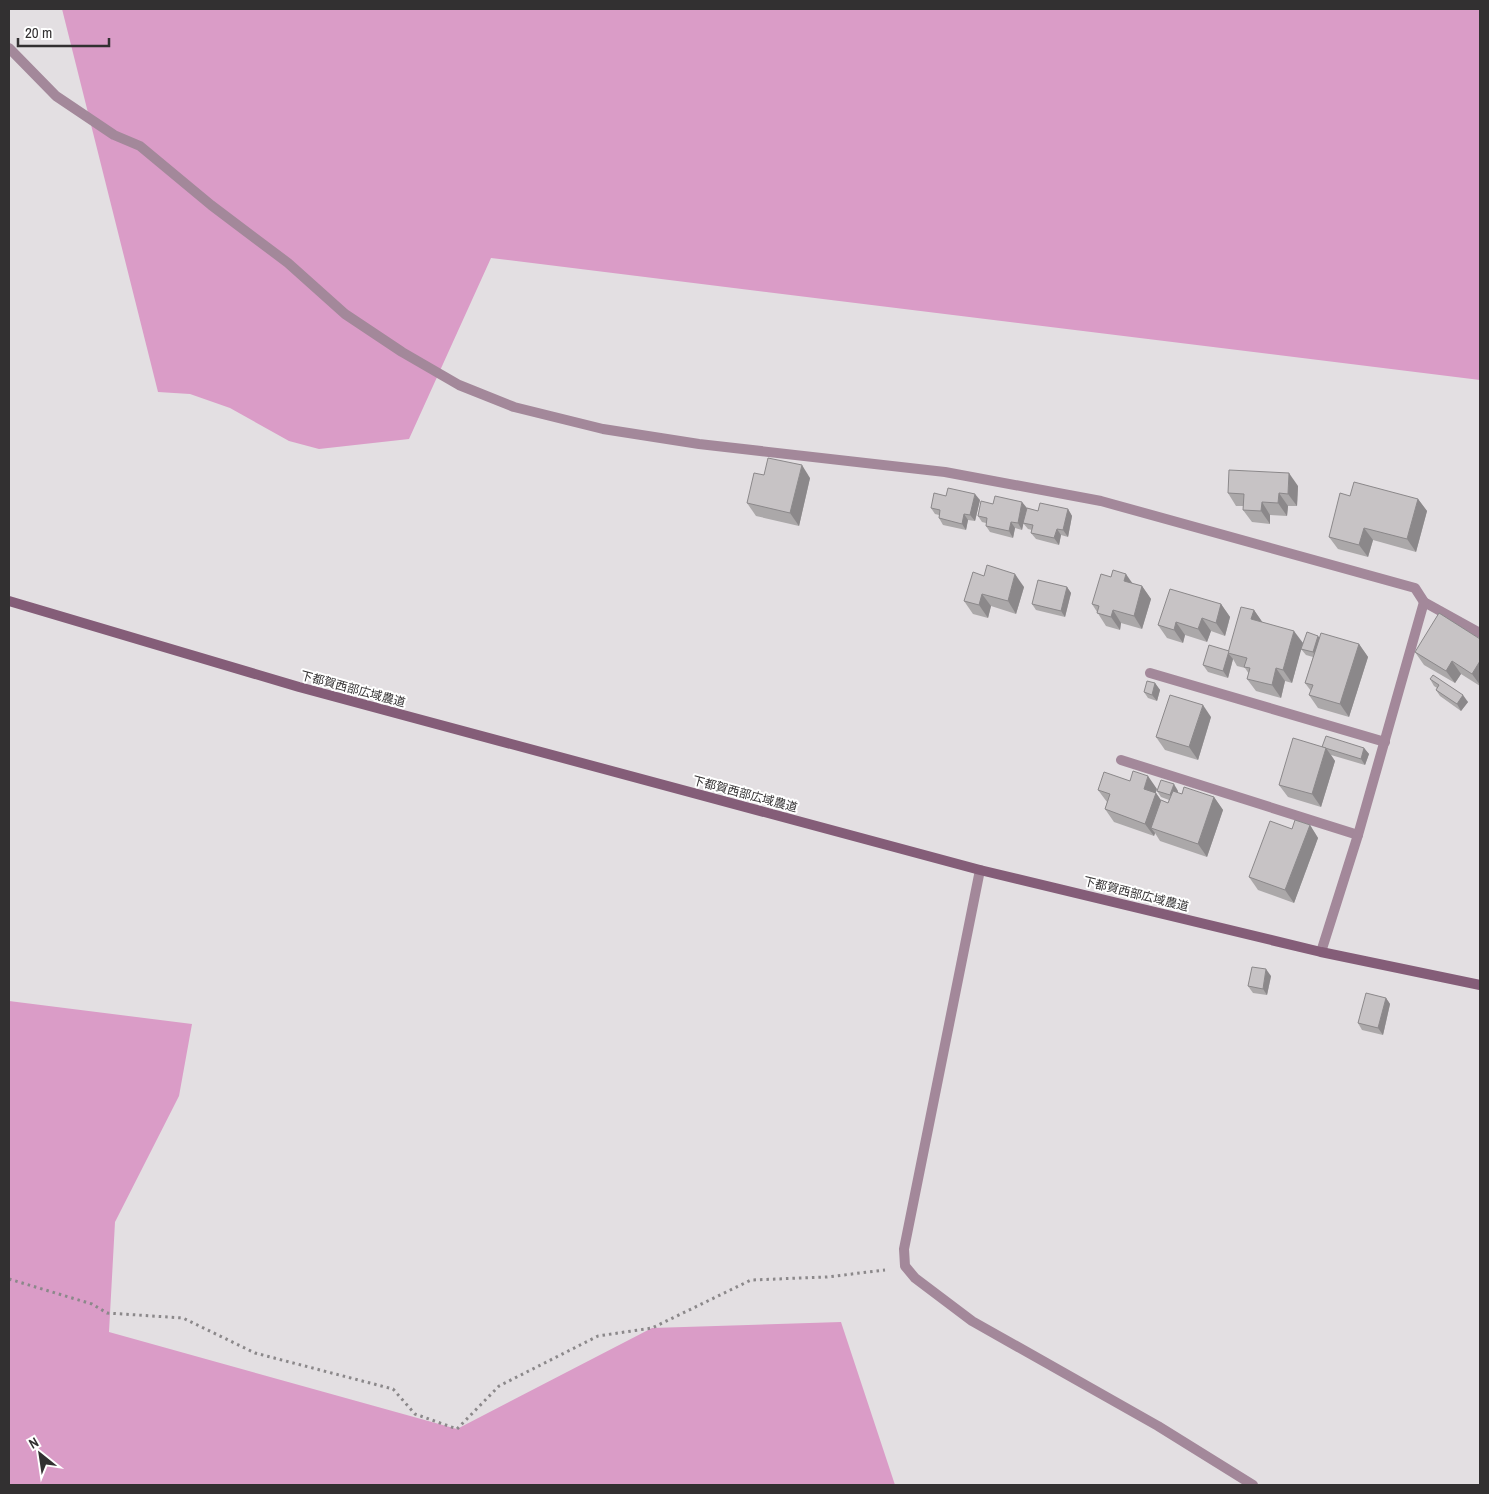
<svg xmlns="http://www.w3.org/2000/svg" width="1489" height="1494" viewBox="0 0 1489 1494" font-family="'Archivo Narrow','Noto Sans JP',sans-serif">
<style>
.forest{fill:#da9cc7}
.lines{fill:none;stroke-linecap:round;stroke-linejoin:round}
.path{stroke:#8b888a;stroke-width:3;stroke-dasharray:2.5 4;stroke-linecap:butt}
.street{stroke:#a3889a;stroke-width:10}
.secondary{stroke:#845d78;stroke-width:10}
.wall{fill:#aba8a9}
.shaded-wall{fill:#8b888a}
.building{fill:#c7c3c5;stroke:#8b888a}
.labels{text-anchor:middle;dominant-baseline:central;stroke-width:4;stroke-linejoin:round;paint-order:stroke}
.street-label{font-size:12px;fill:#323031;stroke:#fff}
</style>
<rect width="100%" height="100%" fill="#e3dfe2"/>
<!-- forest -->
<g class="forest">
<path d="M 62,9 L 1480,9 L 1480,380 L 491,258 L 409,439 L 319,449 L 289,441 L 230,408 L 190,394 L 158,392 Z"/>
<path d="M 9,1001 L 192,1024 L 179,1096 L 115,1222 L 109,1332 L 457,1429 L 652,1328 L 841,1322 L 895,1485 L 9,1485 Z"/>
</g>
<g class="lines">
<!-- path -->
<path class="path" d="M 9,1279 L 92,1304 L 107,1313 L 183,1318 L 255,1353 L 393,1389 L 415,1414 L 457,1429 L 499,1386 L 598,1336 L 652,1328 L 751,1280 L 827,1277 L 885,1270"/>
<!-- street -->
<g class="street">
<path d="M 9,48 L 56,96 L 114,135 L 140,146 L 211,205 L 288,263 L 345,314 L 402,352 L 459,385 L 514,407 L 603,429 L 699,444 L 945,472 L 1101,501 L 1415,588 L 1424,602 L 1480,633"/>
<path d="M 1150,673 L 1385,742"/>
<path d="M 1121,760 L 1358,835"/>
<path d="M 980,870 L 904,1249 L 905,1266 L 915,1278 L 972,1321 L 1158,1426 L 1253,1485"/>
<path d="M 1321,952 L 1358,835 L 1424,602"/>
</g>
<!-- secondary -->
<path class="secondary" d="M 9,601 L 299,687 L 980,870 L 1321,952 L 1480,985"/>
</g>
<!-- wall -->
<g class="wall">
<path d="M 764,475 L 810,478 L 799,526 L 756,516 L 747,503 Z"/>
<path d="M 1298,486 L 1297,506 L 1288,506 L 1287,516 L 1270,515 L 1270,524 L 1252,522 L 1243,510 L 1243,506 L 1236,506 L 1228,493 Z"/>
<path d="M 946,496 L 980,500 L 975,521 L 968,520 L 966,530 L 943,525 L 939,518 L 939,515 L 935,514 L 931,508 Z"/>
<path d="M 1350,496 L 1418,499 L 1427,511 L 1416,552 L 1373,540 L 1368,557 L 1338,549 L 1329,537 Z"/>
<path d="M 993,504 L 1027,508 L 1038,511 L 1068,509 L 1072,516 L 1068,537 L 1061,535 L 1059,545 L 1036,539 L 1031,533 L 1032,530 L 1028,529 L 1023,523 L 1022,530 L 1015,528 L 1013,538 L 990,532 L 986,526 L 986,523 L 982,522 L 978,516 Z"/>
<path d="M 984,576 L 1024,587 L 1016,614 L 991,606 L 988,618 L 973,614 L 964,601 Z"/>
<path d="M 1133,584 L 1142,586 L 1151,599 L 1142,629 L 1121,623 L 1120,630 L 1106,626 L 1092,604 Z"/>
<path d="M 1067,587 L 1071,593 L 1065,617 L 1036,610 L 1032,604 Z"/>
<path d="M 1221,604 L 1230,617 L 1225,636 L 1211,631 L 1207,642 L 1185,635 L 1183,643 L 1167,638 L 1158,625 Z"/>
<path d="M 1254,610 L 1262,622 L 1303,643 L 1319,637 L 1359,644 L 1368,657 L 1349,717 L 1318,708 L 1309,695 L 1311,691 L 1305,683 L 1313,657 L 1306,655 L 1301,649 L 1292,683 L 1285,681 L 1281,698 L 1256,691 L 1247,679 L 1249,674 L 1245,668 L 1237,666 L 1233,659 L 1228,678 L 1208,672 L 1203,665 L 1229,651 Z"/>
<path d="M 1480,639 L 1480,686 L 1461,674 L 1455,683 L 1424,665 L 1415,652 Z"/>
<path d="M 1430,679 L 1468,702 L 1461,711 L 1440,696 L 1436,690 L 1437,688 L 1434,686 Z"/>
<path d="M 1155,683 L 1160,690 L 1157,701 L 1148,698 L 1144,692 Z"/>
<path d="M 1211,717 L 1198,760 L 1165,750 L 1156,737 Z"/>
<path d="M 1322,747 L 1364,748 L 1369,754 L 1365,765 L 1331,755 L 1335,761 L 1321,807 L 1288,797 L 1279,785 Z"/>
<path d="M 1098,790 L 1156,793 L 1161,800 L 1168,803 L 1169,800 L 1161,797 L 1157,791 L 1178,791 L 1178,793 L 1182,794 L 1214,797 L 1223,810 L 1207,857 L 1160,841 L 1155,833 L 1154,836 L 1114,822 L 1105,809 L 1107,802 Z"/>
<path d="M 1310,825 L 1318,838 L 1294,903 L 1258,890 L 1249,877 L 1292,829 Z"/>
<path d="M 1271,976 L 1267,995 L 1253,993 L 1248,986 Z"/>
<path d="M 1386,998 L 1390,1004 L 1383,1035 L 1362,1030 L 1358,1023 Z"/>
</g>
<!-- shaded-wall -->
<g class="shaded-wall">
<path d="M 802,465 L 810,478 L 799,526 L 790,513 Z"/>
<path d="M 1289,473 L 1298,486 L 1297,506 L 1288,494 Z"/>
<path d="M 1279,493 L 1288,506 L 1287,516 L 1278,503 Z"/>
<path d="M 975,494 L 980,500 L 975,521 L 970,515 Z"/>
<path d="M 1418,499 L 1427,511 L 1416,552 L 1407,539 Z"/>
<path d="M 1022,502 L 1027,508 L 1022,530 L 1018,523 Z"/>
<path d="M 1262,502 L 1270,515 L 1270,524 L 1261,511 Z"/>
<path d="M 1068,509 L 1072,516 L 1068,537 L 1063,530 Z"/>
<path d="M 964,514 L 968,520 L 966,530 L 962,524 Z"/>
<path d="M 1011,522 L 1015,528 L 1013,538 L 1009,531 Z"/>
<path d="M 1364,528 L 1373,540 L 1368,557 L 1359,545 Z"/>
<path d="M 1057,529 L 1061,535 L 1059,545 L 1054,538 Z"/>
<path d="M 1015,574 L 1024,587 L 1016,614 L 1008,601 Z"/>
<path d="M 1126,574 L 1135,587 L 1124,581 Z"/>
<path d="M 1142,586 L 1151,599 L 1142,629 L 1134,616 Z"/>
<path d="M 1067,587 L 1071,593 L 1065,617 L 1061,611 Z"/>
<path d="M 982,594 L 991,606 L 988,618 L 979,605 Z"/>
<path d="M 1221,604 L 1230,617 L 1225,636 L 1216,623 Z"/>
<path d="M 1113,610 L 1121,623 L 1120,630 L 1111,617 Z"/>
<path d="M 1254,610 L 1263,623 L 1251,619 Z"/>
<path d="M 1202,618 L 1211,631 L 1207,642 L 1198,629 Z"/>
<path d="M 1176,622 L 1185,635 L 1183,643 L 1174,630 Z"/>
<path d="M 1294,631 L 1303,643 L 1292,683 L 1283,670 Z"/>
<path d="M 1318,636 L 1323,642 L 1317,659 L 1313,652 Z"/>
<path d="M 1359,644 L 1368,657 L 1349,717 L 1340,704 Z"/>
<path d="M 1228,653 L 1233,659 L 1228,678 L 1223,671 Z"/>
<path d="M 1452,661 L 1461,674 L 1455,683 L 1446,671 Z"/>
<path d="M 1480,661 L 1480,685 L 1472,674 Z"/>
<path d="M 1276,668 L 1285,681 L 1281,698 L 1272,685 Z"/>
<path d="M 1155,683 L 1160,690 L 1157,701 L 1152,695 Z"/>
<path d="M 1463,695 L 1468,702 L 1461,711 L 1457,704 Z"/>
<path d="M 1203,705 L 1211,717 L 1198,760 L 1189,747 Z"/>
<path d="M 1326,748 L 1335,761 L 1321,807 L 1312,794 Z"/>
<path d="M 1364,748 L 1369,754 L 1365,765 L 1361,759 Z"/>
<path d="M 1148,776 L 1157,789 L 1154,799 L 1156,793 L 1165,806 L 1151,828 L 1155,833 L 1154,836 L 1145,824 L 1144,789 Z"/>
<path d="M 1174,784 L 1178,791 L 1174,802 L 1170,795 Z"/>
<path d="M 1214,797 L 1223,810 L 1207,857 L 1198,844 Z"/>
<path d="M 1310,825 L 1318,838 L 1294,903 L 1285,890 Z"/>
<path d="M 1266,969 L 1271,976 L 1267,995 L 1263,989 Z"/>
<path d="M 1386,998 L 1390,1004 L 1383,1035 L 1378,1028 Z"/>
</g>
<!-- building -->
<g class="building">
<path d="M 768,458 L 802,465 L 790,513 L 747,503 L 754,473 L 764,475 Z"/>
<path d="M 1229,470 L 1289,473 L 1288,494 L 1279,493 L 1278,503 L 1262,502 L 1261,511 L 1243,510 L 1244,494 L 1228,493 Z"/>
<path d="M 1354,482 L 1418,499 L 1407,539 L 1364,528 L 1359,545 L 1329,537 L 1340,493 L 1350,496 Z"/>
<path d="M 948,488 L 975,494 L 970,515 L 964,514 L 962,524 L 939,518 L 940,510 L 931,508 L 934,493 L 946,496 Z"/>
<path d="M 995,496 L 1022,502 L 1018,523 L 1011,522 L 1009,531 L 986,526 L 987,518 L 978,516 L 981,501 L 993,504 Z"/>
<path d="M 1040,503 L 1068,509 L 1063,530 L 1057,529 L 1054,538 L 1031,533 L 1033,525 L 1023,523 L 1027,508 L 1038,511 Z"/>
<path d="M 987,565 L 1015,574 L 1008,601 L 982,594 L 979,605 L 964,601 L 973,572 L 984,576 Z"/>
<path d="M 1113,570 L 1126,574 L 1124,581 L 1142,586 L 1134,616 L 1113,610 L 1111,617 L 1097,613 L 1099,606 L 1092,604 L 1101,574 L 1111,577 Z"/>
<path d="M 1038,580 L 1067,587 L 1061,611 L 1032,604 Z"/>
<path d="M 1170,589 L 1221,604 L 1216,623 L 1202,618 L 1198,629 L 1176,622 L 1174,630 L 1158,625 Z"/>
<path d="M 1241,607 L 1254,610 L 1251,619 L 1294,631 L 1283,670 L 1276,668 L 1272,685 L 1247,679 L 1250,668 L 1244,667 L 1247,658 L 1228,653 Z"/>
<path d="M 1439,613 L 1480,639 L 1480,661 L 1472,674 L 1452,661 L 1446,671 L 1415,652 Z"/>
<path d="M 1307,632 L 1318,636 L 1313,652 L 1301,649 Z"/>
<path d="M 1321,633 L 1359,644 L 1340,704 L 1309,695 L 1313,685 L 1305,683 Z"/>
<path d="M 1209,645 L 1229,651 L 1223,671 L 1203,665 Z"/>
<path d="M 1433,675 L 1463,695 L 1457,704 L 1436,690 L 1439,685 L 1430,679 Z"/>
<path d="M 1147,681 L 1155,683 L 1152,695 L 1144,692 Z"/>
<path d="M 1170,695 L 1203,705 L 1189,747 L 1156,737 Z"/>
<path d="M 1326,736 L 1364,748 L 1361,759 L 1322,747 Z"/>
<path d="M 1293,738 L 1326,748 L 1312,794 L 1279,785 Z"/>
<path d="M 1133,771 L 1148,776 L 1144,789 L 1156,793 L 1145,824 L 1105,809 L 1110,794 L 1098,790 L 1104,772 L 1130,781 Z"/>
<path d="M 1161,780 L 1174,784 L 1170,795 L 1157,791 Z"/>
<path d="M 1184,787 L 1214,797 L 1198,844 L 1151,828 L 1161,800 L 1168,803 L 1173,791 L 1182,794 Z"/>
<path d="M 1295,820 L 1310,825 L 1285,890 L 1249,877 L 1270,821 L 1292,829 Z"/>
<path d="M 1252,967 L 1266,969 L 1263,989 L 1248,986 Z"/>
<path d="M 1366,993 L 1386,998 L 1378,1028 L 1358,1023 Z"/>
</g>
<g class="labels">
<!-- street labels -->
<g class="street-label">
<text transform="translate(353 689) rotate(15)">下都賀西部広域農道</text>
<text transform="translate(745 794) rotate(15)">下都賀西部広域農道</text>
<text transform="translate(1136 894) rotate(14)">下都賀西部広域農道</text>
</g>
</g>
<!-- border -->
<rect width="1489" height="1494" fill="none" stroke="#323031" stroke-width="20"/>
<!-- north arrow -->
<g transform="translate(40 1454) rotate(330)" stroke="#ffffff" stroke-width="4" paint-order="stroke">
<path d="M0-4L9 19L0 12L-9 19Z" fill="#323031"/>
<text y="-8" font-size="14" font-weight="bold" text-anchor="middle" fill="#323031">N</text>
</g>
<!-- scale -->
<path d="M18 38v8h91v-8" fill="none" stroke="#323031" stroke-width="2.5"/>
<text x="25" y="38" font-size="15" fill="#323031" stroke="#ffffff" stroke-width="4" paint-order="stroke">20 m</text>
</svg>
